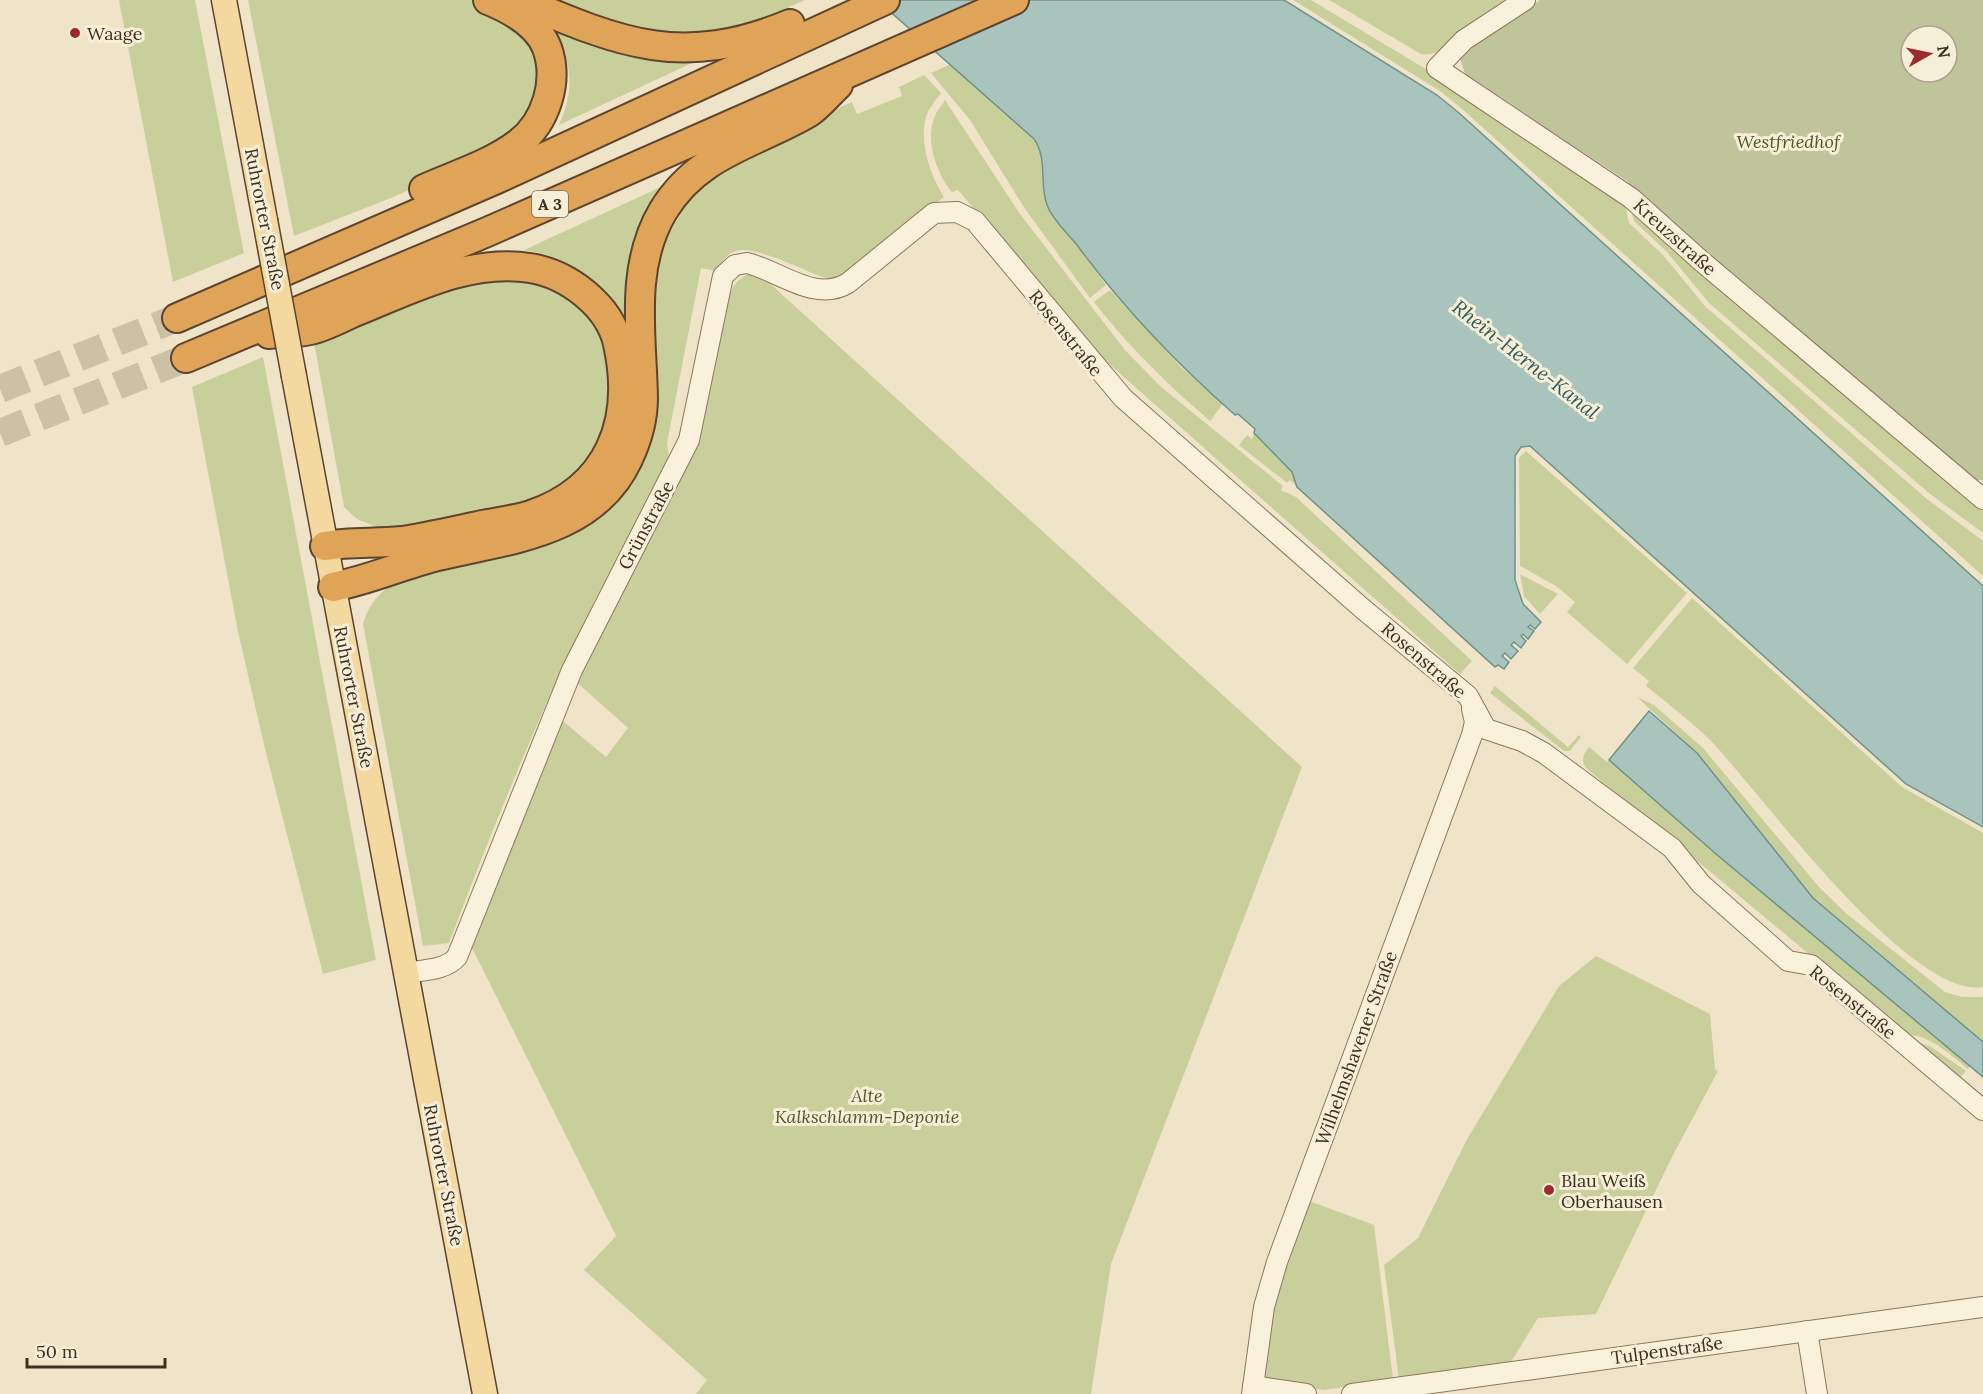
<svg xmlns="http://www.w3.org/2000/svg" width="1983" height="1394" viewBox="0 0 1983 1394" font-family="Lora,serif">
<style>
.green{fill:#c9cf9b}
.cemetery{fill:#bfc49a;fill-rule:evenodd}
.water{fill:#a9c4bc;stroke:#6f938a;stroke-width:1.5}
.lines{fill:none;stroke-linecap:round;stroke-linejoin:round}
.highway-tunnel{stroke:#ccc0a6;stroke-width:28;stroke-dasharray:28 14;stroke-linecap:butt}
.minor-casing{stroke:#8d765c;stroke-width:22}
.major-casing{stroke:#5b4430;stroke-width:27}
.highway-casing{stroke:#5b4430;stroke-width:32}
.minor{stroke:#faf1dc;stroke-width:20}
.major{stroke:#f3d9a0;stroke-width:24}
.highway{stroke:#e0a458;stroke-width:28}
.major-bridge-casing{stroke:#5b4430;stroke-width:27;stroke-linecap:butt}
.major-bridge{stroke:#f3d9a0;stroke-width:24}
.poi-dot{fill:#9e2a2b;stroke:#f7eed8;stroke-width:2}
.labels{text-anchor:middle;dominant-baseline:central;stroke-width:6;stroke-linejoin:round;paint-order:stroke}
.shield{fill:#f7eed8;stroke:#756857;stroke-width:1.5}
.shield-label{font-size:16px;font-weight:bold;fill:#3d2e20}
.poi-label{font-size:18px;fill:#3d2e20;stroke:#f7eed8;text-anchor:start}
.park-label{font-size:18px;font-style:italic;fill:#4d5a26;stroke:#f7eed8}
.street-label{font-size:18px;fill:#3d2e20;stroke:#f7eed8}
.water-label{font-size:20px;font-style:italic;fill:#2f5d5a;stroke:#f7eed8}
</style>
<rect width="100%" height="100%" fill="#f0e4c8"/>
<!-- green -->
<g class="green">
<path d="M 119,0 L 195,0 L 242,243 L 244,253 L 173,282 Z"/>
<path d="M 248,0 L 471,0 L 502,13 L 526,31 L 544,74 L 530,118 L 492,153 L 391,198 L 294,236 Z"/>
<path d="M 540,0 L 805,0 L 789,7 L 792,15 L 755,30 L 650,36 Z"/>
<path d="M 1293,0 L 1311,0 L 1454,86 L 1624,199 L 1629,223 L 1663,255 L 1705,306 L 1927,499 L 1983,541 L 1983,576 L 1462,109 L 1440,91 Z"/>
<path d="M 1329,0 L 1515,0 C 1493,15 1446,59 1421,54 Z"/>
<path d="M 551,26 L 646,58 L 692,63 L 559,125 C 576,86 572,61 551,26 Z"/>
<path d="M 951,64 L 1029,133 L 1042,154 L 1047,205 L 1106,285 L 1090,298 L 1025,209 L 970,120 L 931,73 Z"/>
<path d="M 924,75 L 941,93 C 936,100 928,109 926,117 C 919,143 930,175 944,197 L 837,278 L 825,278 C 805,271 755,245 736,251 C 726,254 721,263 716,271 L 701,268 L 667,443 L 670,465 C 646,510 618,554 595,600 C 540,711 493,827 449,943 L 423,946 L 363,624 C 371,597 386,587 410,574 L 562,536 L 651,319 L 655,280 L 664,242 L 695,190 L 716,170 L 780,134 L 852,102 L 857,114 L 902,96 L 899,87 Z"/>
<path d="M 945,100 L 1020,214 L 1125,350 L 1160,386 L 1283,486 L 1281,490 L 1296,497 L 1472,661 L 1460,674 L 1100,356 L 958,190 L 952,192 C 937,175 924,139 935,116 C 937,110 942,105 945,100 Z"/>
<path d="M 676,180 L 628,329 C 611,286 570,256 524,250 Z"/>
<path d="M 1632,214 L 1983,507 L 1983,533 L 1930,494 L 1709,303 L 1667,252 L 1634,221 Z"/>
<path d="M 750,274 L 765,279 L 1302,767 L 1111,1264 L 1091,1394 L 696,1394 L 707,1380 L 584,1270 L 616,1236 L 471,946 L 558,717 L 606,757 L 628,728 L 574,680 L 650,534 L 720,318 C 726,302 732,278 750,274 Z"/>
<path d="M 496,279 L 534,281 L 565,292 L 592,317 L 607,345 L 614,404 L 592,461 L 561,489 L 527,506 L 387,531 L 357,519 L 344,507 L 313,337 L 411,297 Z"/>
<path d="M 1110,290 L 1181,367 L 1223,404 L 1210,421 C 1167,384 1129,347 1094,302 Z"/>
<path d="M 263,357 L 376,960 L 323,974 L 266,753 L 238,632 L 192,387 Z"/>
<path d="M 1254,433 L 1292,472 L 1297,487 L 1290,480 L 1287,483 L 1239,445 L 1247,435 L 1252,439 Z"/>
<path d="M 1526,451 L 1687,593 L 1627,664 L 1567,612 L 1575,602 L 1556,586 L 1520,566 L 1519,458 Z"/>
<path d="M 1520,574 L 1558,594 L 1540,614 L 1524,596 Z"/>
<path d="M 1692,598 L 1902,787 L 1983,833 L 1983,987 C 1910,999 1761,794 1712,742 C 1692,722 1668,704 1646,686 L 1649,681 L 1633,668 Z"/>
<path d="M 1495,686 L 1568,747 L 1579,735 L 1581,737 L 1570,751 L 1564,751 L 1490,693 Z"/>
<path d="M 1637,697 L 1654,705 L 1703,748 L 1819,887 L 1847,914 L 1945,992 L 1962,997 L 1983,997 L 1983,1042 L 1813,898 L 1697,753 Z"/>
<path d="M 1589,747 L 1607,762 L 1609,760 L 1716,854 L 1970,1066 L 1968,1069 C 1952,1056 1928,1033 1906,1035 L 1587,769 C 1580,761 1583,754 1589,747 Z"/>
<path d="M 1596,956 L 1710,1014 L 1715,1069 L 1718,1071 L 1673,1155 L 1596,1314 L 1538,1318 L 1504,1373 L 1400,1387 L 1384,1265 L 1418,1238 L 1466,1141 L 1559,986 Z"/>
<path d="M 1912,1040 L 1930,1046 L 1966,1071 L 1958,1080 Z"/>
<path d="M 1304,1199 L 1374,1225 L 1393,1379 L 1324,1390 L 1258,1380 L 1268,1309 Z"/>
</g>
<!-- cemetery -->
<path class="cemetery" d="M 1540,0 L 1983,0 L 1983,480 L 1967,480 L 1658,217 L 1627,181 L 1466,76 L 1460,59 L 1472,46 ZM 1911,36 L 1947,36 L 1947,72 L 1911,72 Z"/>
<!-- water -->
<g class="water">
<path d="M 877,0 L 1284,0 L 1437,95 L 1459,113 L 1983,586 L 1983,827 L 1906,784 L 1530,446 L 1521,447 L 1515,456 L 1515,580 L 1523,604 L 1541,622 L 1535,629 L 1530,625 L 1528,627 L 1534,631 L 1528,639 L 1523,634 L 1521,636 L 1526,641 L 1521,648 L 1514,642 L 1511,645 L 1518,651 L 1511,659 L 1505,653 L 1502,656 L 1509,662 L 1504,669 L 1498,665 L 1495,667 L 1297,487 L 1292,472 L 1254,433 L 1255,429 L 1238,414 L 1235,415 C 1176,363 1124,309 1077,245 C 1068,234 1052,219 1047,205 C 1039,183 1048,159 1034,139 Z"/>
<path d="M 1649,711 L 1697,753 L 1813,898 L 1983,1042 L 1983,1077 L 1716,854 L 1609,760 Z"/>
</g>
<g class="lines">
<!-- highway-tunnel -->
<g class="highway-tunnel">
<path d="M 0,389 L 177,318"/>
<path d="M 0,433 L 186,358"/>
</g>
<defs>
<g id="minor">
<path d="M 1525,0 L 1464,40 L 1437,68 L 1631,198 L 1699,259 L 1983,499"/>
<path d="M 406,973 C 423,970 446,970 457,957 L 572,670 L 689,440 L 723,276 L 735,265 L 747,263 C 780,271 815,303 848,283 L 934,213 L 957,212 L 975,221 L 1123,398 L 1363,609 L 1468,696 L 1486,729 L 1522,741 L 1544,753 L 1672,848 L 1701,884 L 1788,961 L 1811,965 L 1983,1110"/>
<path d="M 1807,1331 L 1817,1394"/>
<path d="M 1253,1386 L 1306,1394"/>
<path d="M 1252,1394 L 1264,1307 L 1277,1262 L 1472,735 L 1475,722 L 1472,709"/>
<path d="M 1352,1394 L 1983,1307"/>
</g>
<g id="major">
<path d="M 224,0 L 265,220"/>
<path d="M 294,376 L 485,1394"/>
</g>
<g id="highway">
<path d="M 519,0 C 621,43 681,69 790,24"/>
<path d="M 424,189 C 455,175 492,164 519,143 C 546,122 559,81 547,48 C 538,24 510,9 488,0"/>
<path d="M 177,318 L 499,178 L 885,0"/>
<path d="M 269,334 C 283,333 297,333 310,330 C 324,327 339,319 352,313 C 408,291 468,258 530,268 C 568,274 610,306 618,344 C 635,421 610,488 531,515 C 515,520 498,522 482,525 C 455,531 429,537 402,541 C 376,544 350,541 325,546"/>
<path d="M 186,358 L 487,232 L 1014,0"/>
<path d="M 333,587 C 369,580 402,565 438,556 C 508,539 593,534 628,459 C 637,440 643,420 643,398 C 642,336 629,268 663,211 C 698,153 755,144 808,113 C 819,106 828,94 838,85"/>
</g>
</defs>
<!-- minor casing -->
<use href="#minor" class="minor-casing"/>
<!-- major casing -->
<use href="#major" class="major-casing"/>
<!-- highway casing -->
<use href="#highway" class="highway-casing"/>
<!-- minor -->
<use href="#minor" class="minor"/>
<!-- major -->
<use href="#major" class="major"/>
<!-- highway -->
<use href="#highway" class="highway"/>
<defs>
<path id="major-bridge" d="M 265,220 L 294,376"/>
</defs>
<!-- major-bridge casing -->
<use href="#major-bridge" class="major-bridge-casing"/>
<!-- major-bridge -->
<use href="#major-bridge" class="major-bridge"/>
</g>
<!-- markers -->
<g class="poi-dot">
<circle cx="75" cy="33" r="6"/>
<circle cx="1549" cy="1190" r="6"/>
</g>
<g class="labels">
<!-- shield labels -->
<rect class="shield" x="532" y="191" width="36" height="26" rx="4.5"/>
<g class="shield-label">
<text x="550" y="204">A 3</text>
</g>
<!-- poi labels -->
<g class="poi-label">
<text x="87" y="33">Waage</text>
<text x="1561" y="1180">Blau Weiß<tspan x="1561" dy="21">Oberhausen</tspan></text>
</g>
<!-- park labels -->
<g class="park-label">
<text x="1788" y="141">Westfriedhof</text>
<text x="867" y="1095">Alte<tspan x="867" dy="21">Kalkschlamm-Deponie</tspan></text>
</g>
<!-- street labels -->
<g class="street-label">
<text transform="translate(265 219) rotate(79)">Ruhrorter Straße</text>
<text transform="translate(1675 237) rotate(42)">Kreuzstraße</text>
<text transform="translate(1066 333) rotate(51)">Rosenstraße</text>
<text transform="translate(646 525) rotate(-62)">Grünstraße</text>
<text transform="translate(1424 660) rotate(41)">Rosenstraße</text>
<text transform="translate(354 697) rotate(79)">Ruhrorter Straße</text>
<text transform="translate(1853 1002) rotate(39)">Rosenstraße</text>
<text transform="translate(1356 1048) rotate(-70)">Wilhelmshavener Straße</text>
<text transform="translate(444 1175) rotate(79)">Ruhrorter Straße</text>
<text transform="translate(1667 1350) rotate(-8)">Tulpenstraße</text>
</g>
<!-- water labels -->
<g class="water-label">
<text transform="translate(1526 359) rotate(38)">Rhein-Herne-Kanal</text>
</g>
</g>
<!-- north arrow -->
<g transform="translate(1929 54) rotate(81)"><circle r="28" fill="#f7eed8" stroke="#ada18e" stroke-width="1.5"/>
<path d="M0-4.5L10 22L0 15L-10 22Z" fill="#9e2a2b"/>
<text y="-9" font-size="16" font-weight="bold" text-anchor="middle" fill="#3d2e20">N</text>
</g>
<!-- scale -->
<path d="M27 1358v9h138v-9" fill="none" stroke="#3d2e20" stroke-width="3"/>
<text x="36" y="1358" font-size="18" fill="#3d2e20" stroke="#f7eed8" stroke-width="4.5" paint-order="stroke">50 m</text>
</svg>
